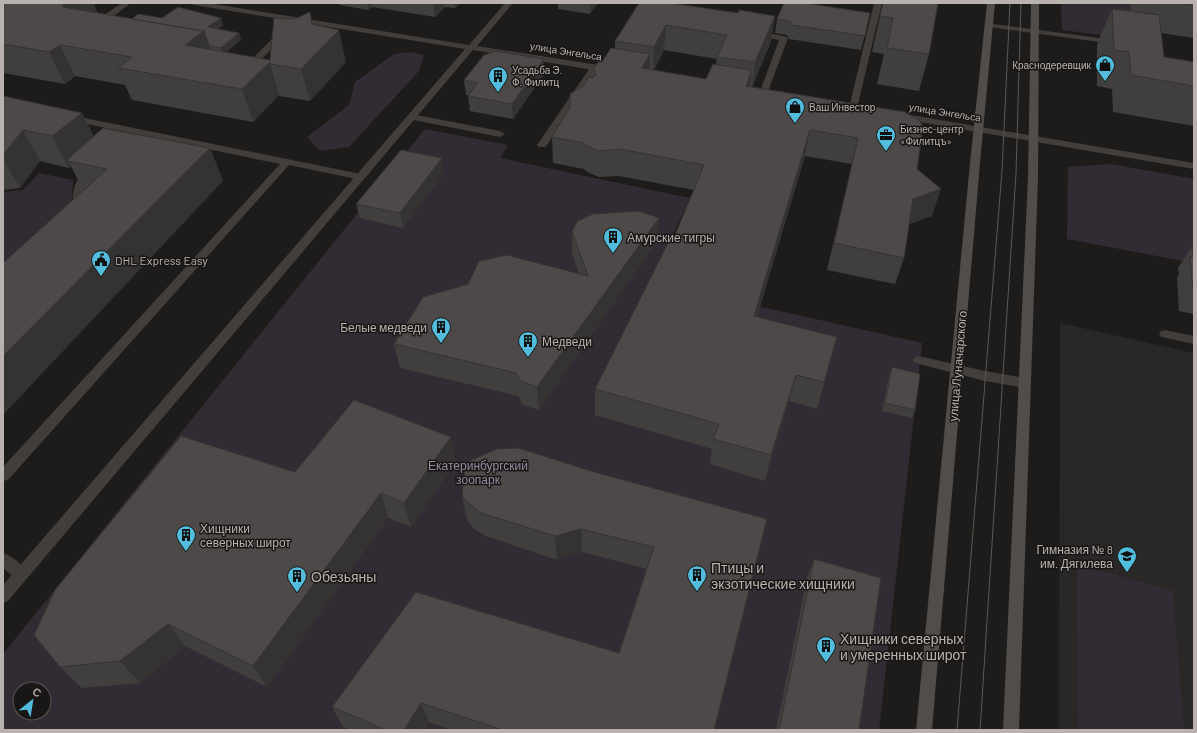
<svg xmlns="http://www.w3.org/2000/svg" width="1197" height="733" viewBox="0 0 1197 733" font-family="Barlow,sans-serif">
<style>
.built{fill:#2a2827}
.green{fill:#322b33;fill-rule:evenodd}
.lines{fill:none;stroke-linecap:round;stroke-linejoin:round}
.service{fill:#413e3c;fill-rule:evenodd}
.minor{fill:#413e3c;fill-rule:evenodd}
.secondary{fill:#514d4a;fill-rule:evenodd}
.tram{stroke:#5c5855;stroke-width:1}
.wall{fill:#413f3e;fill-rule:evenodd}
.shaded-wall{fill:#353332}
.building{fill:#4c4948;stroke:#353332}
.labels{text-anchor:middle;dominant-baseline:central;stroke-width:3;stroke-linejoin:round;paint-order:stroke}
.far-street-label{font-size:10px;fill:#bab2af;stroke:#181716}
.far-poi-label{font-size:10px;fill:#bab2af;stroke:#181716;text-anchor:start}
.poi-label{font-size:12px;fill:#bab2af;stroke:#181716;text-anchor:start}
.street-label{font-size:12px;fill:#bab2af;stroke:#181716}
.park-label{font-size:12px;fill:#9989a3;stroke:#181716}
.near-poi-label{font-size:14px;fill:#bab2af;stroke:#181716;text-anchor:start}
</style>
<rect width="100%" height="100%" fill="#1d1c1b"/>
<!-- built -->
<path class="built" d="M 1060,323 L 1194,353 L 1194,730 L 1059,730 Z"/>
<!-- green -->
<g class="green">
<path d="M 1061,3 L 1130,3 L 1134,29 L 1126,38 L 1062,30 Z"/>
<path d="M 412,52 L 424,55 L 419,71 L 349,147 L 320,151 L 307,137 L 349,105 L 355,82 L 394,54 Z"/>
<path d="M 425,129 L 508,145 L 500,158 L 690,198 L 651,282 L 922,343 L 879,730 L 3,730 L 3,654 ZM 20,689 L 44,689 L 44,713 L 20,713 Z"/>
<path d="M 1111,164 L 1194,179 L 1194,263 L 1067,239 L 1068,167 Z"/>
<path d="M 39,173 L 73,180 L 70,224 L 3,288 L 3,192 L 23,190 Z"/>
<path d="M 1077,564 L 1173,591 L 1184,730 L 1084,730 L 1078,728 Z"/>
</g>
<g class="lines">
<!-- service -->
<g class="service">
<path d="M 122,3 L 131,3 L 101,25 L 95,25 L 95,21 Z"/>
<path d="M 874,3 L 882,3 L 857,108 L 853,111 L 849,108 Z"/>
<path d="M 986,23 L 1114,40 L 1118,42 L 1114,44 L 989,27 L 986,27 Z"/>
<path d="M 280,31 L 286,31 L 287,33 L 255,66 L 243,65 L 242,63 L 243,61 L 250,61 Z"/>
<path d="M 753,31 L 784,36 L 788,38 L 767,94 L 763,97 L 759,94 L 779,40 L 753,35 Z"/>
<path d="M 595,64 L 599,67 L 547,145 L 545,147 L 539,147 L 537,145 L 592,65 Z"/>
<path d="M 411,114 L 500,131 L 505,134 L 500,137 L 408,119 L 406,117 Z"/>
<path d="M 70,115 L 361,174 L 366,177 L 361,180 L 289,165 L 8,480 L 3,481 L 3,467 L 280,164 L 67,120 L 65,118 Z"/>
<path d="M 89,169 L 94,172 L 85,185 L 84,209 L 83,211 L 75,211 C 69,200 75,173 89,169 Z"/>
<path d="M 1165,330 L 1194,336 L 1194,344 L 1161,337 L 1159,334 L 1161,331 Z"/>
<path d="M 919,356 L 985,371 L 1025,378 L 1029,380 L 1031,383 L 1029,386 L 1025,388 L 985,381 L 915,363 L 913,360 L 915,357 Z"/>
<path d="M 3,553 C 12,556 24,565 28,574 L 26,579 L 21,580 L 16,579 L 3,568 Z"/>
</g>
<!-- minor -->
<g class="minor">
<path d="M 190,3 L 208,3 L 469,45 L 505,3 L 513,3 L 477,46 L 611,67 L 615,70 L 611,73 L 473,50 L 8,601 L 3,603 L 3,585 L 465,49 L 194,5 Z"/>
<path d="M 899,113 L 1194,163 L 1194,169 L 896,118 L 894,116 L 896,114 Z"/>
</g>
<!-- secondary -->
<g class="secondary">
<path d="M 987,3 L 995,3 L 980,163 L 932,730 L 916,730 L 970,163 Z"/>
<path d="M 1031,3 L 1039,3 L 1038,177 L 1019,730 L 1003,730 L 1028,177 Z"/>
</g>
<!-- tram -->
<g class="tram">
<path d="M 957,730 L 1002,171 L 1010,3"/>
<path d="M 980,730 L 1016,173 L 1021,3"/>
</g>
</g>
<!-- wall -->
<g class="wall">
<path d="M 3,3 L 98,13 L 132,19 L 221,18 L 223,25 L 218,29 L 239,33 L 241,40 L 226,52 L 270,60 L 313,25 L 346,62 L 310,101 L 279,96 L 279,95 L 253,122 L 132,100 L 125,85 L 75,76 L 65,84 L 3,73 Z"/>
<path d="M 339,3 L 460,3 L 455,8 L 445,7 L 435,17 L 372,7 L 368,10 L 340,5 Z"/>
<path d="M 558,3 L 598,3 L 590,14 L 558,9 Z"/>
<path d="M 883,3 L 929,54 L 919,91 L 877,84 L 884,54 L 872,52 Z"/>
<path d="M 1130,3 L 1194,3 L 1194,38 L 1161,33 L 1164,57 L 1194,62 L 1194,126 L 1113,112 L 1112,89 L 1097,86 L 1097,44 L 1112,9 L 1131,11 Z"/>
<path d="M 678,4 L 738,13 L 775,16 L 771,41 L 752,87 L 905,112 L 917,169 L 932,216 L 909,224 L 904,258 L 895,284 L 827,270 L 852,164 L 805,156 L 757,317 L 837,337 L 817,409 L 789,401 L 765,481 L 710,464 L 712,449 L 595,415 L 595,389 L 675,235 L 694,190 L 619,176 L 599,177 L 587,172 L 584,169 L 553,163 L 552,137 L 584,85 L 593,77 L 593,70 L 615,49 L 615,41 ZM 664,50 L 717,59 L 716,65 L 706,79 L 654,70 Z"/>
<path d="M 870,13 L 861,50 L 789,39 L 787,35 L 775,33 L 777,19 Z"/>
<path d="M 544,59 L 544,74 L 513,119 L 470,111 L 468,96 L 469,95 L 466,95 L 464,80 Z"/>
<path d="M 3,96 L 82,113 L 94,137 L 210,148 L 223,181 L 83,190 L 71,166 L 69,168 L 40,161 L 20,188 L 3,190 Z"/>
<path d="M 444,173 L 403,228 L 360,218 L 356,204 Z"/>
<path d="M 659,218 L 657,241 L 539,410 L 523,405 L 518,396 L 400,368 L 394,344 L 579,274 L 572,254 L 572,231 Z"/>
<path d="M 1192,247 L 1194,247 L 1194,314 L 1179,311 L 1177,278 L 1179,275 L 1178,268 Z"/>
<path d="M 892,367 L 915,410 L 912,418 L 882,411 L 889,375 Z"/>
<path d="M 456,462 L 411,527 L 388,518 L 267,687 L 185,646 L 140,683 L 82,688 L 60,667 L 295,472 Z"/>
<path d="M 598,473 L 767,519 L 714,730 L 451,730 L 429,722 L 424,730 L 351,730 L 343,727 L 332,707 L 619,653 L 647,569 L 582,552 L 557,560 L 486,536 L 474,529 L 467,520 L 462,496 Z"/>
<path d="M 814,559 L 859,730 L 776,730 L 807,578 Z"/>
</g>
<!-- shaded-wall -->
<g class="shaded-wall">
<path d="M 63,3 L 94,3 L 99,17 L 63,7 Z"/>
<path d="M 367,3 L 371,3 L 372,7 L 368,10 Z"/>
<path d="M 433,3 L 444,3 L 445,7 L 435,17 Z"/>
<path d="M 454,3 L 460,3 L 455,8 Z"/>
<path d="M 590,3 L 598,3 L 590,14 Z"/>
<path d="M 310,12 L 318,44 L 339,30 L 346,62 L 310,101 L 301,69 L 312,24 Z"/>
<path d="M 775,16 L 771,41 L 752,88 L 755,62 Z"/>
<path d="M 221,18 L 223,25 L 211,34 L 208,27 Z"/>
<path d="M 666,25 L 664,50 L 653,72 L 654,47 Z"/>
<path d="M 204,31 L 215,62 L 185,45 Z"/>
<path d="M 239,33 L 241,40 L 223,55 L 221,48 Z"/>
<path d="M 60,45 L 75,76 L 65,84 L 49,52 Z"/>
<path d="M 650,54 L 649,80 L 642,68 Z"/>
<path d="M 544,59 L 544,74 L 513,119 L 512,104 Z"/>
<path d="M 270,62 L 270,64 L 279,95 L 253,122 L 242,89 Z"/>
<path d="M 752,70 L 749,96 L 746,86 Z"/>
<path d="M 82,113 L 97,144 L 68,161 L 71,166 L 69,168 L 52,136 Z"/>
<path d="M 23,130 L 40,161 L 20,188 L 3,159 L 3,155 Z"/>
<path d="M 810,130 L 805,156 L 749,342 L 754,316 Z"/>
<path d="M 210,148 L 223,181 L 3,415 L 3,356 Z"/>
<path d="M 442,158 L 444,173 L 403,228 L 400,213 Z"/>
<path d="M 941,189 L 932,216 L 904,225 L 913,199 Z"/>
<path d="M 659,218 L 657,241 L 539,410 L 537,387 Z"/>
<path d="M 796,375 L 789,401 L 765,481 L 771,455 Z"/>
<path d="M 451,437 L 456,462 L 411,527 L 404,503 Z"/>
<path d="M 381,493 L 388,518 L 267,687 L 253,666 Z"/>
<path d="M 581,529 L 582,552 L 557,560 L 555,536 Z"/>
<path d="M 168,624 L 185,646 L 140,683 L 120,661 Z"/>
<path d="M 421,703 L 429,722 L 424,730 L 404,730 Z"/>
</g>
<!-- building -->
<g class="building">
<path d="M 3,3 L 63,3 L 63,7 L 204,31 L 185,45 L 270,60 L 274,18 L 295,19 L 310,12 L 312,24 L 339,30 L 301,69 L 270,64 L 270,62 L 242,89 L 118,68 L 132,57 L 60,45 L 49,52 L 3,44 Z"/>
<path d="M 639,3 L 678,3 L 677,4 L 738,13 L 739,10 L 775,16 L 755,62 L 717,57 L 727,35 L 666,25 L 654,47 L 615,41 Z"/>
<path d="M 784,3 L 805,3 L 870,13 L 865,36 L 792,25 L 790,21 L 777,19 Z"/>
<path d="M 883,3 L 938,3 L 929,54 L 887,48 L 893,18 L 880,16 Z"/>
<path d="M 1181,3 L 1194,3 L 1194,5 Z"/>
<path d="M 178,7 L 221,18 L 208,27 L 239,33 L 221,48 L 209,46 L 204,31 L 132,19 L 138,14 L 162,18 Z"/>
<path d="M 1112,9 L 1159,15 L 1164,57 L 1194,62 L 1194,86 L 1131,75 L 1129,52 L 1114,50 Z"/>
<path d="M 611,48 L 650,54 L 642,68 L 706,79 L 713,64 L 752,70 L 746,86 L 905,112 L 920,121 L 923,127 L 917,169 L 941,189 L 913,199 L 904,258 L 834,243 L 858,138 L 810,130 L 754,316 L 837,337 L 824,382 L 796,375 L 771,455 L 713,439 L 719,424 L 595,389 L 673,233 L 675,235 L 704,165 L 620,149 L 599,151 L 587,146 L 584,143 L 552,137 L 570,107 L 570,94 L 584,85 L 589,77 L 592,78 L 596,75 L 595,71 L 593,70 L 599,61 L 602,62 Z"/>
<path d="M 496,51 L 544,59 L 512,104 L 468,96 L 478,83 L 464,80 L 484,55 Z"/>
<path d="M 3,96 L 82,113 L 52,136 L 23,130 L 3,155 Z"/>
<path d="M 103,128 L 210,148 L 3,356 L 3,263 L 107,169 L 68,161 L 68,159 Z"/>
<path d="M 401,150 L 442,158 L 400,213 L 356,204 Z"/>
<path d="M 639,211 L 659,218 L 537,387 L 521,381 L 516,373 L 394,344 L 423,297 L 468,284 L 479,261 L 507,255 L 588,276 L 572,231 L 578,221 L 593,214 Z"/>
<path d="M 1192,247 L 1194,247 L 1194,290 L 1193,290 L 1190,256 L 1193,257 Z"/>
<path d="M 892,367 L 920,374 L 915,410 L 885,403 Z"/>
<path d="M 354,400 L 451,437 L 404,503 L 381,493 L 253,666 L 168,624 L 120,661 L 60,667 L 34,635 L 55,590 L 181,436 L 295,472 Z"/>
<path d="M 518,448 L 598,473 L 767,519 L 714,730 L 503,730 L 421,703 L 404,730 L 386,730 L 332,707 L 416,592 L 619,653 L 654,547 L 581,529 L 555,536 L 481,513 L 470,504 L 462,496 L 465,463 L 497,449 Z"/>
<path d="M 814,559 L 881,578 L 859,730 L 779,730 Z"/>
</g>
<!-- icons -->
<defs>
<symbol id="shop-pin" viewBox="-11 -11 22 30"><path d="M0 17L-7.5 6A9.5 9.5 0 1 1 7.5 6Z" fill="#52bcdd" stroke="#181716"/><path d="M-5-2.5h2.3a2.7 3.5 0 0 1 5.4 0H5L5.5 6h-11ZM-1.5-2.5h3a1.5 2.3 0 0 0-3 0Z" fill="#111"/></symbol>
<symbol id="building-pin" viewBox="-11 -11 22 30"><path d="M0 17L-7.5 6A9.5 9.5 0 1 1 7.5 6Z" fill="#52bcdd" stroke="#181716"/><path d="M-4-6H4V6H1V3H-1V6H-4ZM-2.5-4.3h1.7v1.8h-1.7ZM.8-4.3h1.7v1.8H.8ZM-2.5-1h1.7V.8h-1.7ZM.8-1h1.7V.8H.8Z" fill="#111"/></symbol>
<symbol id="office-pin" viewBox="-11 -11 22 30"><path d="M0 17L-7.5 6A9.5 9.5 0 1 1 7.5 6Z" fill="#52bcdd" stroke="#181716"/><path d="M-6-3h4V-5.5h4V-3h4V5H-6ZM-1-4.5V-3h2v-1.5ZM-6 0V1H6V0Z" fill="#111"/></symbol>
<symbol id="civic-pin" viewBox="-11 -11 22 30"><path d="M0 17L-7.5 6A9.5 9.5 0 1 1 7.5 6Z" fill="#52bcdd" stroke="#181716"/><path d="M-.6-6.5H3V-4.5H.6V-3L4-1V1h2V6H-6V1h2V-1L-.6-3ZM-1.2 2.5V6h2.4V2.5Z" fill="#111"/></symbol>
<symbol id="school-pin" viewBox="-11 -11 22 30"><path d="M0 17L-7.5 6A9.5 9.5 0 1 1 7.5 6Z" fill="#52bcdd" stroke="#181716"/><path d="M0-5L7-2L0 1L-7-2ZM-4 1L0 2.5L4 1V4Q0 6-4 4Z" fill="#111"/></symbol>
</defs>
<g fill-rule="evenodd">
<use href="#shop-pin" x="1094" y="54" width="22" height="30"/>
<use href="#building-pin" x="487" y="65" width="22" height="30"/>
<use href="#shop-pin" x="784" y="96" width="22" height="30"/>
<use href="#office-pin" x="875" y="124" width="22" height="30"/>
<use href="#building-pin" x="602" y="226" width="22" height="30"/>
<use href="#civic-pin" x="90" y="249" width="22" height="30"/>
<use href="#building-pin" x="430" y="316" width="22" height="30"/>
<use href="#building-pin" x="517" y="330" width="22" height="30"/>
<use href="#building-pin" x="175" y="524" width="22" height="30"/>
<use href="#school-pin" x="1116" y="545" width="22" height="30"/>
<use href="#building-pin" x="686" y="564" width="22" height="30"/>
<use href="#building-pin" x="286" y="565" width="22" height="30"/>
<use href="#building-pin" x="815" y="635" width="22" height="30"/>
</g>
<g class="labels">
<!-- far-street labels -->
<g class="far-street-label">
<text transform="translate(566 51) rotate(9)">улица Энгельса</text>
<text transform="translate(945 112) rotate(9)">улица Энгельса</text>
</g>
<!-- far-poi labels -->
<g class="far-poi-label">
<text x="1091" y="65" text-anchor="end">Краснодеревщик</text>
<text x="512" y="70">Усадьба Э.<tspan x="512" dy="12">Ф. Филитц</tspan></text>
<text x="809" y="107">Ваш Инвестор</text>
<text x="900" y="129">Бизнес-центр<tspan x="900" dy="12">«Филитцъ»</tspan></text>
</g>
<!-- poi labels -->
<g class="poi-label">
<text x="627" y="237">Амурские тигры</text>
<text x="115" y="260">DHL Express Easy</text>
<text x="427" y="327" text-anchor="end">Белые медведи</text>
<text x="542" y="341">Медведи</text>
<text x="200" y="528">Хищники<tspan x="200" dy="14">северных широт</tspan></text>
<text x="1113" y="549" text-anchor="end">Гимназия № 8<tspan x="1113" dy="14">им. Дягилева</tspan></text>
</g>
<!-- street labels -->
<g class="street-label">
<text transform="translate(957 366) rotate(-85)">улица Луначарского</text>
</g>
<!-- park labels -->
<g class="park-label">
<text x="478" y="465">Екатеринбургский<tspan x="478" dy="14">зоопарк</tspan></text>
</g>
<!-- near-poi labels -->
<g class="near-poi-label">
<text x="711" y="567">Птицы и<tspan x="711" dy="16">экзотические хищники</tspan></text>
<text x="311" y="576">Обезьяны</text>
<text x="840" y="638">Хищники северных<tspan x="840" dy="16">и умеренных широт</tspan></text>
</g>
</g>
<!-- border -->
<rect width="1197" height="733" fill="none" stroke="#bab2af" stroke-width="8"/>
<!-- north arrow -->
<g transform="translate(32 701) rotate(30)"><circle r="19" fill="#181716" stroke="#595553"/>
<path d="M0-3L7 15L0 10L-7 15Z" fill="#52bcdd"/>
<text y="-6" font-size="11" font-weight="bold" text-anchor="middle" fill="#bab2af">С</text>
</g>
</svg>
